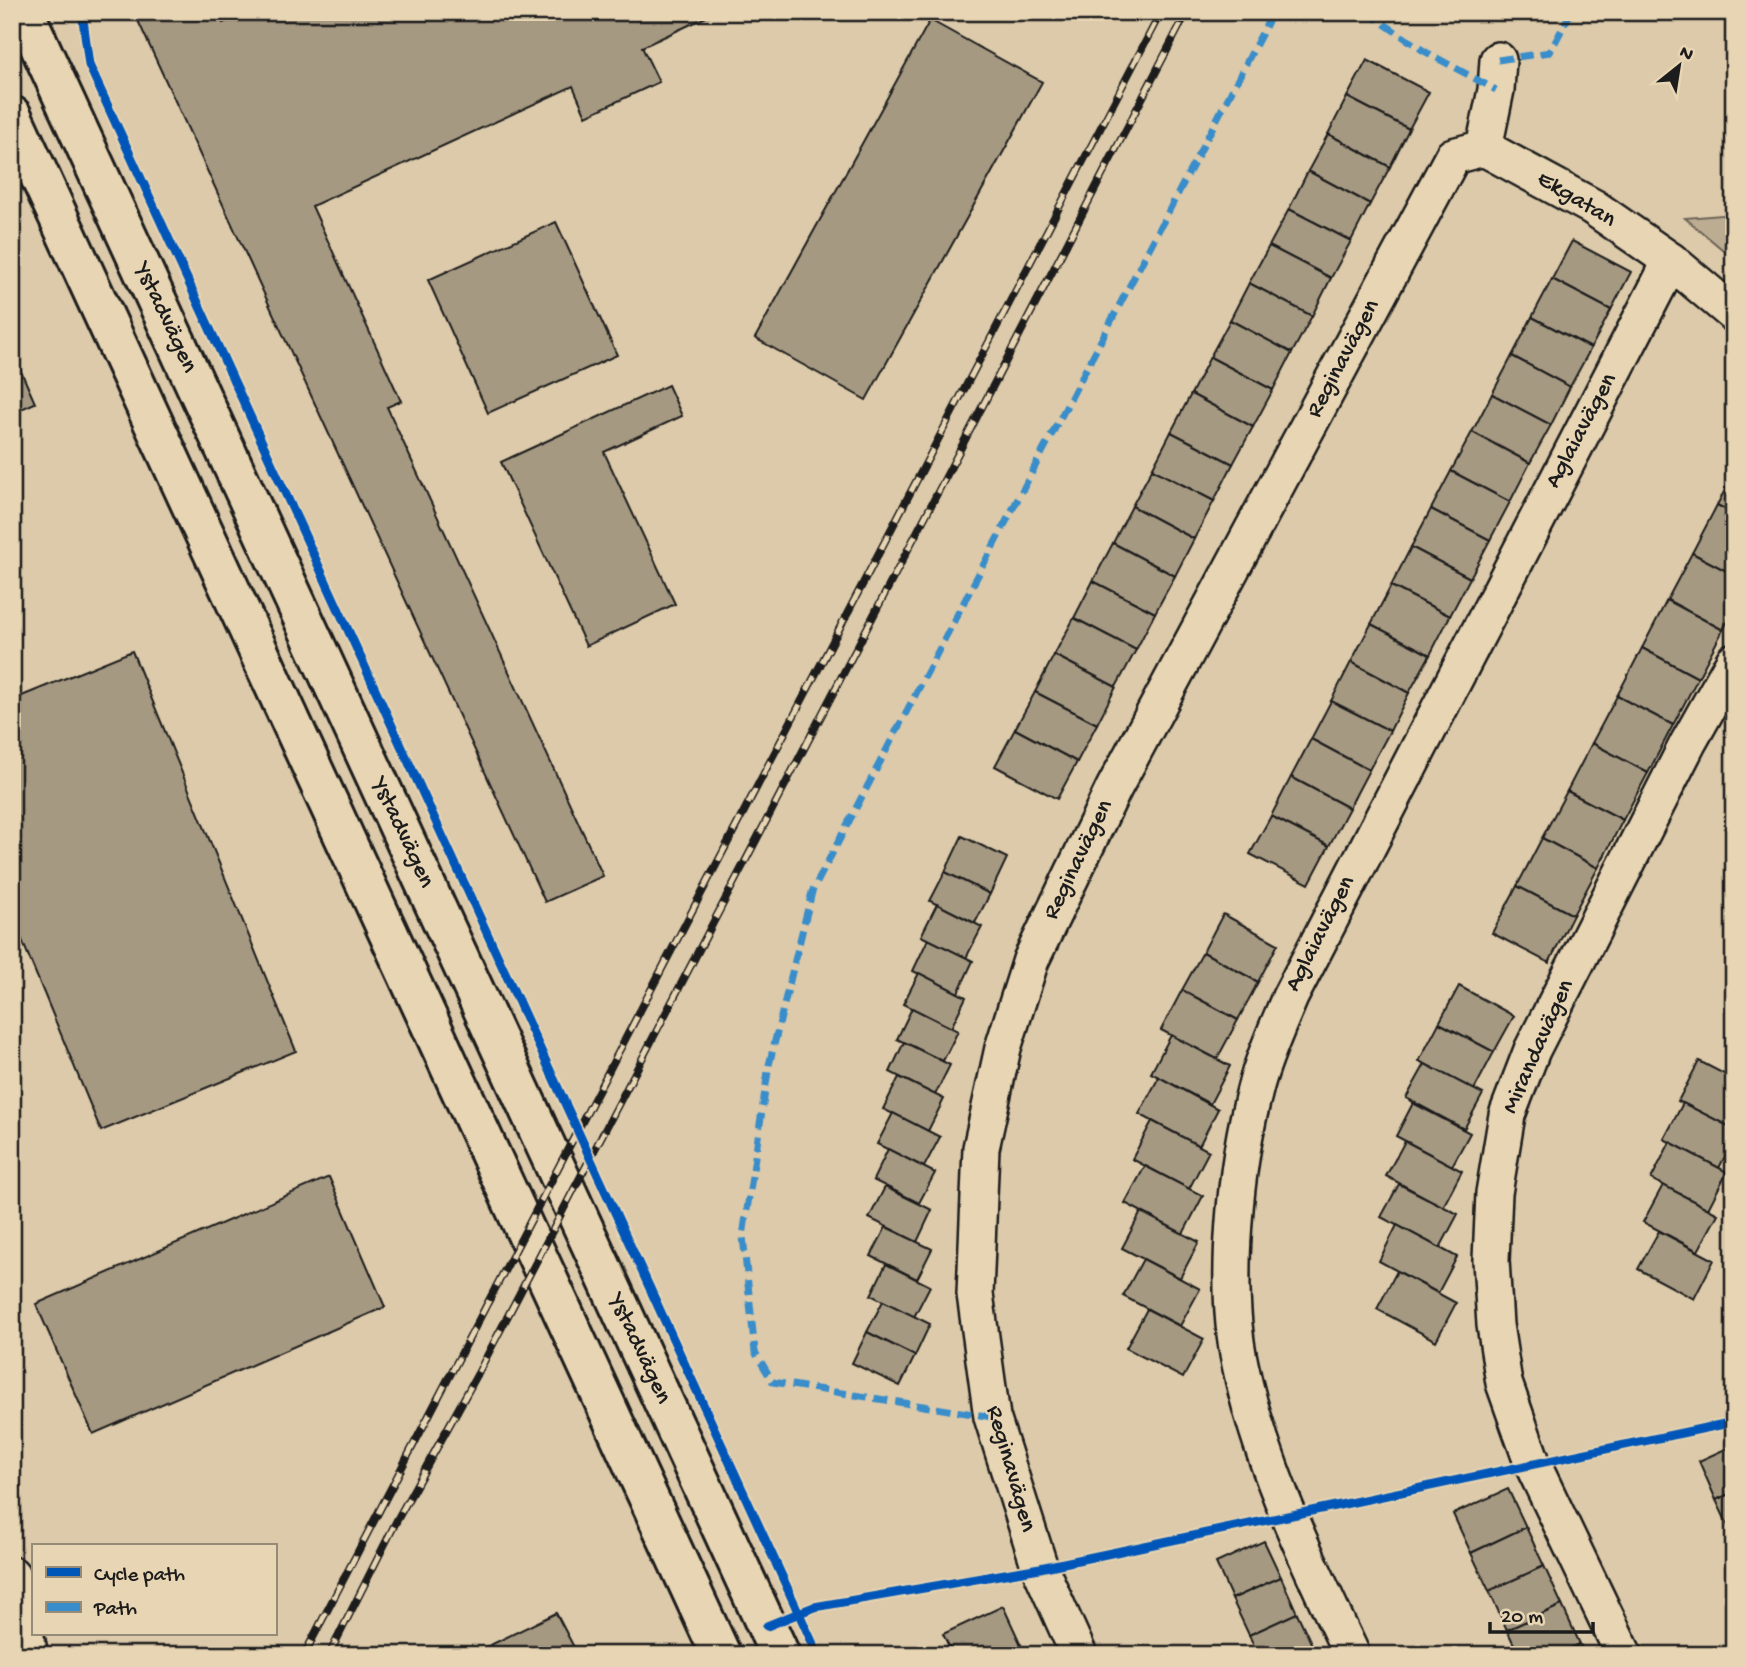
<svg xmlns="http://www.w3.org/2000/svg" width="1746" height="1667" viewBox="0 0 1746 1667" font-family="'Gochi Hand',sans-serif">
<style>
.grass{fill:#bcad92;stroke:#6c6457;stroke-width:2}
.building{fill:#a69982;stroke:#1c1c1c;stroke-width:2}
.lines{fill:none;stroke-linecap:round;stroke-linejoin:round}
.minor-casing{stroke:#1c1c1c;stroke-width:40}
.major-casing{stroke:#1c1c1c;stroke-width:44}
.minor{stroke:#e8d5b3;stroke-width:35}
.major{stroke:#e8d5b3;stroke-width:38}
.rail-casing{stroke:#1c1c1c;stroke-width:8}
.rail{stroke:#e8d5b3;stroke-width:5;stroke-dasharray:16;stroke-linecap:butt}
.quiet{stroke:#388dca;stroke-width:7;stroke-dasharray:14 7;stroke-linecap:butt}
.cycleway-casing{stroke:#e8d5b3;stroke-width:13}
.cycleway{stroke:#0057b8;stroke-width:9}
.labels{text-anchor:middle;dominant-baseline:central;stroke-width:5;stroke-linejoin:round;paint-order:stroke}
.street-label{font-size:24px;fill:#1c1c1c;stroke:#e8d5b3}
</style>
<rect width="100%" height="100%" fill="#dccaaa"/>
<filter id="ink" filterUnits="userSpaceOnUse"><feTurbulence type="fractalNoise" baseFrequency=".0143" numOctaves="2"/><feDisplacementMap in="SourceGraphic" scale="14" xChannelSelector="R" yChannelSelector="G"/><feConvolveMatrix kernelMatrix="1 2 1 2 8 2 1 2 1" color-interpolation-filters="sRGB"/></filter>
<g filter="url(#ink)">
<!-- grass -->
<path class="grass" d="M 1734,214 L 1734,259 L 1685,218 Z"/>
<!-- building -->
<g class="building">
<path d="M 134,12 L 218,12 L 223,23 L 247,12 L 717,12 L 642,47 L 659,82 L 586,116 L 573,86 L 312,206 L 401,401 L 387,407 L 603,876 L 545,902 Z"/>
<path d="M 930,20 L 1042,82 L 866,400 L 755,338 Z"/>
<path d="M 1367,60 L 1429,92 L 1409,129 L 1347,97 Z"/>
<path d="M 1347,97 L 1409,129 L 1390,167 L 1328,134 Z"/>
<path d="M 1328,134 L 1390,167 L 1370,204 L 1308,171 Z"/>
<path d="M 1308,171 L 1370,204 L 1351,241 L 1289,209 Z"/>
<path d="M 1289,209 L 1351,241 L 1331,278 L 1269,246 Z"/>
<path d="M 556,222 L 617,355 L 488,413 L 428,280 Z"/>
<path d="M 1572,241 L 1631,272 L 1611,310 L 1552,279 Z"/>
<path d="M 1269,246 L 1331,278 L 1312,316 L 1249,283 Z"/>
<path d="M 1552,279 L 1611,310 L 1591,348 L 1532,317 Z"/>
<path d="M 1249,283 L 1312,316 L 1292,353 L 1230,320 Z"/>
<path d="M 1532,317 L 1591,348 L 1570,387 L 1512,356 Z"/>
<path d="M 1230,320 L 1292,353 L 1273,390 L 1210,357 Z"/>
<path d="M 12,351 L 35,403 L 12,413 Z"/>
<path d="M 1512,356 L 1570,387 L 1551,425 L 1492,394 Z"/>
<path d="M 1210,357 L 1273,390 L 1253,427 L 1191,394 Z"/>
<path d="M 668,385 L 682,416 L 604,452 L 675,604 L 586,646 L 501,462 Z"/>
<path d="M 1191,394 L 1253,427 L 1233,464 L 1171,432 Z"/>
<path d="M 1492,394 L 1551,425 L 1530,463 L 1472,432 Z"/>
<path d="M 1171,432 L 1233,464 L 1214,501 L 1152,469 Z"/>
<path d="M 1472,432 L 1530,463 L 1510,502 L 1451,471 Z"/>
<path d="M 1152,469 L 1214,501 L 1194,539 L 1132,506 Z"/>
<path d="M 1451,471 L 1510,502 L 1490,540 L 1431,509 Z"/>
<path d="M 1734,473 L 1734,514 L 1717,505 Z"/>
<path d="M 1717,505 L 1734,514 L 1734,575 L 1692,553 Z"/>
<path d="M 1132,506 L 1194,539 L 1175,576 L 1113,543 Z"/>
<path d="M 1431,509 L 1490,540 L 1470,578 L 1411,547 Z"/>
<path d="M 1113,543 L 1175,576 L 1155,613 L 1093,581 Z"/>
<path d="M 1411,547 L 1470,578 L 1450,616 L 1391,586 Z"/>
<path d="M 1692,553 L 1734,575 L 1734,610 L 1723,630 L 1667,600 Z"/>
<path d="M 1093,581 L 1155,613 L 1136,650 L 1074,618 Z"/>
<path d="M 1391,586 L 1450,616 L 1430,655 L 1371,624 Z"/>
<path d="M 1667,600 L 1723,630 L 1698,678 L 1642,648 Z"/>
<path d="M 1074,618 L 1136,650 L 1116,687 L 1054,655 Z"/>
<path d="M 1371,624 L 1430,655 L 1409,693 L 1351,662 Z"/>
<path d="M 1642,648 L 1698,678 L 1673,725 L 1617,696 Z"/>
<path d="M 132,651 L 296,1051 L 101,1131 L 12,916 L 12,700 Z"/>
<path d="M 1054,655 L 1116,687 L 1097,724 L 1035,692 Z"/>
<path d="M 1351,662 L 1409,693 L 1390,731 L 1331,701 Z"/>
<path d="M 1035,692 L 1097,724 L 1077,762 L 1015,729 Z"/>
<path d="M 1617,696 L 1673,725 L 1648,773 L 1592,743 Z"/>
<path d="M 1331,701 L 1390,731 L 1369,770 L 1311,739 Z"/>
<path d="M 1015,729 L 1077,762 L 1057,799 L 995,766 Z"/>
<path d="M 1311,739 L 1369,770 L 1349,808 L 1291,777 Z"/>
<path d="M 1592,743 L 1648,773 L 1623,820 L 1567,791 Z"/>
<path d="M 1291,777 L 1349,808 L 1329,846 L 1271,816 Z"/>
<path d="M 1567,791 L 1623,820 L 1598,868 L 1542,838 Z"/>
<path d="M 1271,816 L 1329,846 L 1309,884 L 1250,854 Z"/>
<path d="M 962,836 L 1007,858 L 990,894 L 945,872 Z"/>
<path d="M 1542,838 L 1598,868 L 1573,915 L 1517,886 Z"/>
<path d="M 945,872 L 990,894 L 975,923 L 930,901 Z"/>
<path d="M 1517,886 L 1573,915 L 1549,963 L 1492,933 Z"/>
<path d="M 937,904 L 982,927 L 966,958 L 921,936 Z"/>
<path d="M 1223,914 L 1278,944 L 1258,982 L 1203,952 Z"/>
<path d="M 928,939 L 973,961 L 958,993 L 913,971 Z"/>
<path d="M 1203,952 L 1258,982 L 1238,1020 L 1182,990 Z"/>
<path d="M 919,973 L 966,997 L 951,1028 L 903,1004 Z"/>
<path d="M 1459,986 L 1514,1016 L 1494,1052 L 1439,1023 Z"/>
<path d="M 1182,990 L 1238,1020 L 1217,1059 L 1161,1030 Z"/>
<path d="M 912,1008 L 958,1031 L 943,1061 L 897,1039 Z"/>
<path d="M 1439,1023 L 1494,1052 L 1474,1090 L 1419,1061 Z"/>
<path d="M 1171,1035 L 1230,1066 L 1210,1104 L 1151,1073 Z"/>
<path d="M 904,1042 L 950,1065 L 935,1095 L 890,1072 Z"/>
<path d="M 1699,1061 L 1734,1079 L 1734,1129 L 1678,1101 Z"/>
<path d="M 1425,1064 L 1483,1094 L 1464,1129 L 1406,1098 Z"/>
<path d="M 899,1077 L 944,1099 L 928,1131 L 883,1109 Z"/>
<path d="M 1159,1077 L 1218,1109 L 1199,1146 L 1139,1114 Z"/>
<path d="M 1413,1103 L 1470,1133 L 1452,1166 L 1396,1136 Z"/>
<path d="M 1683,1103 L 1734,1129 L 1734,1139 L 1719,1168 L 1664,1139 Z"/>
<path d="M 893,1113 L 940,1137 L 924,1167 L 877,1144 Z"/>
<path d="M 1152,1121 L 1209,1151 L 1189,1189 L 1132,1159 Z"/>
<path d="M 1405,1141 L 1462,1171 L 1443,1207 L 1386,1176 Z"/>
<path d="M 1670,1142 L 1727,1172 L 1708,1209 L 1651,1179 Z"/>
<path d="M 888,1149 L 935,1173 L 919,1203 L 873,1180 Z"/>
<path d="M 1145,1166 L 1203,1196 L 1183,1234 L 1125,1203 Z"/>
<path d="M 329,1177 L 385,1307 L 93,1434 L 36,1304 Z"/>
<path d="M 1399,1184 L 1458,1214 L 1440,1248 L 1381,1217 Z"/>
<path d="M 1663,1185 L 1718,1214 L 1698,1251 L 1643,1222 Z"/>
<path d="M 885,1187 L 932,1210 L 917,1242 L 869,1218 Z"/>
<path d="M 1141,1212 L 1199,1242 L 1180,1278 L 1122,1248 Z"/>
<path d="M 1397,1225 L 1457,1257 L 1438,1293 L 1379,1261 Z"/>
<path d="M 886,1227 L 932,1249 L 917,1279 L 871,1256 Z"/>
<path d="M 1659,1231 L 1714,1260 L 1694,1299 L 1638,1269 Z"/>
<path d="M 1143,1259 L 1200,1289 L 1180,1326 L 1123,1296 Z"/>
<path d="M 886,1264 L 930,1286 L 914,1317 L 871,1295 Z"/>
<path d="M 1397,1271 L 1456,1303 L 1436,1341 L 1377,1309 Z"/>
<path d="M 883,1301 L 930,1324 L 915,1356 L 867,1332 Z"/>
<path d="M 1147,1309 L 1204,1339 L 1183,1378 L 1126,1348 Z"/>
<path d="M 867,1332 L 915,1356 L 900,1386 L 852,1363 Z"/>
<path d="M 1734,1445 L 1734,1492 L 1716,1500 L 1699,1461 Z"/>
<path d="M 1508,1489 L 1526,1527 L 1471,1553 L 1453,1514 Z"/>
<path d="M 1734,1492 L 1734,1538 L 1716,1500 Z"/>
<path d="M 1526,1527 L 1544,1566 L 1489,1591 L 1471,1553 Z"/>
<path d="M 1264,1541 L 1281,1577 L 1232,1599 L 1216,1563 Z"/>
<path d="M 1544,1566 L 1562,1605 L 1507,1630 L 1489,1591 Z"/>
<path d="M 1281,1577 L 1297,1613 L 1249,1635 L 1232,1599 Z"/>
<path d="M 1562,1605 L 1580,1644 L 1556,1655 L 1519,1655 L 1507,1630 Z"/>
<path d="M 1003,1606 L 1022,1647 L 1005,1655 L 953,1655 L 943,1634 Z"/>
<path d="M 556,1613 L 578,1655 L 470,1655 Z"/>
<path d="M 1297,1613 L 1314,1649 L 1302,1655 L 1258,1655 L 1249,1635 Z"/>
<path d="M 1580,1644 L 1585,1655 L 1556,1655 Z"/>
</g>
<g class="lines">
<defs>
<g id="minor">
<path d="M 1484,148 L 1593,207 L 1671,261 L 1734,314"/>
<path d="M 1484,148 L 1496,90 L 1498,60"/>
<path d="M 12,1575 L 30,1655"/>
<path d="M 1079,1655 L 1040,1568 L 992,1417 L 975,1294 L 981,1148 L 1003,1048 L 1031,960 L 1114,788 L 1453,156 L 1484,148"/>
<path d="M 1352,1655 C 1308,1561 1261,1466 1240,1364 C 1223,1285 1235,1164 1256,1086 C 1264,1056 1278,1026 1290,997 L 1671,261"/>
<path d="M 1624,1655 L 1533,1465 L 1504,1383 L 1495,1325 L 1491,1260 L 1494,1193 L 1507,1115 L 1532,1050 L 1688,743 L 1734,661"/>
</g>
<g id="major">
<path d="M 24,12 L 780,1655"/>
<path d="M 12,116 L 721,1655"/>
</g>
</defs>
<!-- minor casing -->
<use href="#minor" class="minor-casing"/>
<!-- major casing -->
<use href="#major" class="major-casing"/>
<!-- minor -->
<use href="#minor" class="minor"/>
<!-- major -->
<use href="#major" class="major"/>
<defs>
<g id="rail">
<path d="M 304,1655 L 1161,12"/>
<path d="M 329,1655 L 397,1520 L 477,1375 L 926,515 L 1187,12"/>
</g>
</defs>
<!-- rail casing -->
<use href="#rail" class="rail-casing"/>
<!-- rail -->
<use href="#rail" class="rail"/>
<!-- quiet -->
<g class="quiet">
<path d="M 1367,12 L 1424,51 L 1496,90"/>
<path d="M 1498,60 L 1550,52 L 1571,12"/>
<path d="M 992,1417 L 773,1382 L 755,1352 L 743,1236 L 769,1065 L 812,892 L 1273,12"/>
</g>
<defs>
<g id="cycleway">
<path d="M 82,12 L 89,65 L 818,1655"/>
<path d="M 767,1626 L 814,1607 L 1040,1568 L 1734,1422"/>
</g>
</defs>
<!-- cycleway casing -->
<use href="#cycleway" class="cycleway-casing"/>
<!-- cycleway -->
<use href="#cycleway" class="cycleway"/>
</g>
</g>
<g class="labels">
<!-- street labels -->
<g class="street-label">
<text transform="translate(1576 200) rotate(31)">Ekgatan</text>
<text transform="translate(165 318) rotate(65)">Ystadvägen</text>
<text transform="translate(1344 359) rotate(-62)">Reginavägen</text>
<text transform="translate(1582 431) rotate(-62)">Aglaiavägen</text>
<text transform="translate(402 833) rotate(65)">Ystadvägen</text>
<text transform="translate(1079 860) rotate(-64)">Reginavägen</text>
<text transform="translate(1321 934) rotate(-63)">Aglaiavägen</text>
<text transform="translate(1539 1047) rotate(-66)">Mirandavägen</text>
<text transform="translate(639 1349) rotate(65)">Ystadvägen</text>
<text transform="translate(1010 1469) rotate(74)">Reginavägen</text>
</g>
</g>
<!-- margin -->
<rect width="1746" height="1667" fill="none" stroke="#e8d5b3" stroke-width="42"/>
<rect x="21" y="21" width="1704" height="1625" fill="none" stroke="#1c1c1c" stroke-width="2.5" filter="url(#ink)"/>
<!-- legend -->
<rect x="32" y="1544" width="245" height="91" fill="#e8d5b3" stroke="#968b77" stroke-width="2"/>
<rect x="46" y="1567" width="35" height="10" fill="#0057b8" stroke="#968b77" stroke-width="2"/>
<text x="94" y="1580" font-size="21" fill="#1c1c1c">Cycle path</text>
<rect x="46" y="1602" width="35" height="10" fill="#388dca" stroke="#968b77" stroke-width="2"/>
<text x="94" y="1614" font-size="21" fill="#1c1c1c">Path</text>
<!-- north arrow -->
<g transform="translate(1679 66) rotate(30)" stroke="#e8d5b3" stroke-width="5" paint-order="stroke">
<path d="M0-5L12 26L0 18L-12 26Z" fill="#1c1c1c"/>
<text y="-10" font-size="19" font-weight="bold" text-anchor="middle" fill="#1c1c1c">N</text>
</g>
<!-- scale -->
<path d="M1490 1622v10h103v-10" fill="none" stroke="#1c1c1c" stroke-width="3.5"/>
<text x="1501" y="1622" font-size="21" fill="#1c1c1c" stroke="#e8d5b3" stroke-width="5" paint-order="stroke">20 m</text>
</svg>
